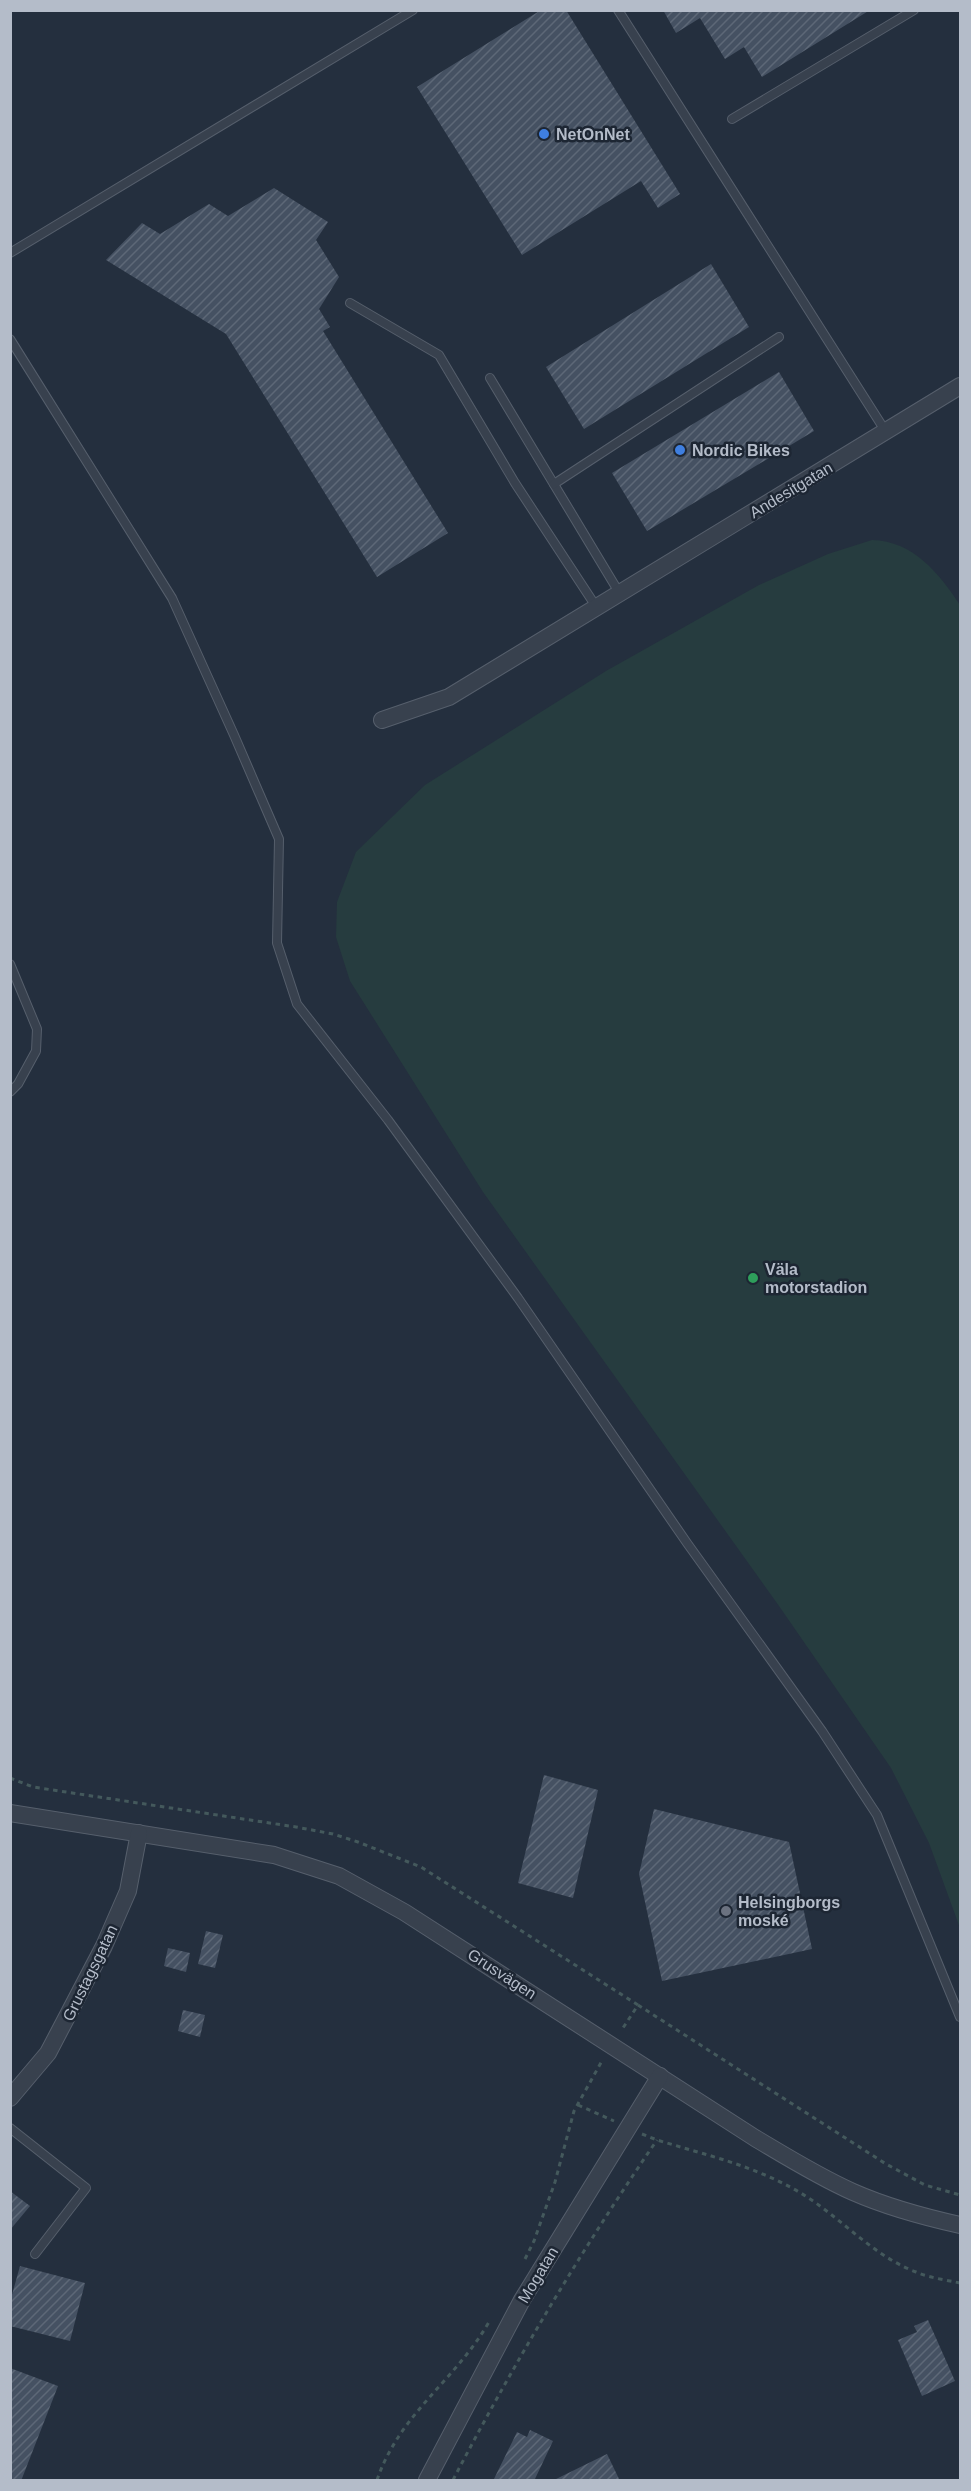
<svg xmlns="http://www.w3.org/2000/svg" width="971" height="2491" viewBox="0 0 971 2491" font-family="Arial,sans-serif">
<style>
.pitch{fill:#263c3f}
.building{fill:url(#building-hatch)}
.lines{fill:none;stroke-linecap:round;stroke-linejoin:round}
.service-casing{stroke:#565f6c;stroke-width:10}
.minor-casing{stroke:#565f6c;stroke-width:18}
.path{stroke:#44595c;stroke-width:3;stroke-dasharray:4.5 4.5;stroke-linecap:butt}
.service{stroke:#38414e;stroke-width:8}
.minor{stroke:#38414e;stroke-width:16}
.shop-dot{fill:#3f7fe0;stroke:#1d2633;stroke-width:2}
.leisure-dot{fill:#2e9e5b;stroke:#1d2633;stroke-width:2}
.worship-dot{fill:#6b7280;stroke:#1d2633;stroke-width:2}
.labels{text-anchor:middle;dominant-baseline:central;stroke-width:5;stroke-linejoin:round;paint-order:stroke}
.poi-label{font-size:16px;font-weight:bold;fill:#b4bcc9;stroke:#1d2633;text-anchor:start}
.street-label{font-size:16px;fill:#b4bcc9;stroke:#1d2633}
</style>
<defs>
<pattern id="building-hatch" width="6" height="6" patternUnits="userSpaceOnUse" patternTransform="scale(1.5)"><rect width="6" height="6" fill="#455162"/><path d="M-1 1l2-2M0 6l6-6M5 7l2-2" fill="none" stroke="#5d6877"/></pattern>
</defs>
<rect width="100%" height="100%" fill="#242f3e"/>
<!-- pitch -->
<path class="pitch" d="M 872,540 C 913,541 939,573 960,605 L 960,1928 L 929,1843 L 891,1768 L 779,1606 L 483,1192 L 350,981 L 336,937 L 337,902 L 356,852 L 425,785 L 606,671 L 759,585 L 828,554 Z"/>
<!-- building -->
<g class="building">
<path d="M 541,10 L 566,10 L 680,194 L 658,208 L 641,181 L 522,255 L 417,87 Z"/>
<path d="M 663,10 L 870,10 L 762,77 L 744,47 L 725,59 L 700,18 L 676,33 Z"/>
<path d="M 274,188 L 328,222 L 316,240 L 339,277 L 319,309 L 330,327 L 323,331 L 448,533 L 377,577 L 226,334 L 106,260 L 142,223 L 160,234 L 209,204 L 228,216 Z"/>
<path d="M 711,264 L 749,327 L 584,429 L 546,367 Z"/>
<path d="M 779,372 L 814,431 L 647,531 L 612,473 Z"/>
<path d="M 544,1775 L 598,1790 L 573,1898 L 518,1883 Z"/>
<path d="M 654,1809 L 789,1842 L 812,1949 L 662,1981 L 639,1874 Z"/>
<path d="M 206,1931 L 223,1935 L 215,1968 L 198,1964 Z"/>
<path d="M 168,1948 L 190,1953 L 186,1972 L 164,1966 Z"/>
<path d="M 183,2010 L 205,2015 L 200,2037 L 178,2031 Z"/>
<path d="M 10,2191 L 30,2206 L 10,2230 Z"/>
<path d="M 20,2266 L 85,2283 L 70,2341 L 10,2326 L 10,2302 Z"/>
<path d="M 928,2320 L 955,2381 L 922,2396 L 898,2340 L 917,2332 L 914,2326 Z"/>
<path d="M 10,2368 L 58,2386 L 21,2481 L 10,2481 Z"/>
<path d="M 530,2430 L 553,2441 L 534,2481 L 493,2481 L 517,2432 L 527,2437 Z"/>
<path d="M 607,2454 L 620,2481 L 552,2481 Z"/>
</g>
<g class="lines">
<defs>
<g id="service">
<path d="M 618,10 L 886,432"/>
<path d="M 732,119 L 914,10"/>
<path d="M 10,253 L 413,10"/>
<path d="M 350,303 L 439,355 L 515,483 L 597,608"/>
<path d="M 10,339 L 172,598 L 234,735 L 279,839 L 277,943 L 297,1004 L 388,1120 L 518,1298 L 687,1543 L 822,1731 L 877,1815 L 960,2017"/>
<path d="M 490,378 L 620,594"/>
<path d="M 554,484 L 779,337"/>
<path d="M 10,964 L 37,1029 L 36,1051 L 18,1084 L 10,1092"/>
<path d="M 10,2128 L 86,2188 L 35,2254"/>
</g>
<g id="minor">
<path d="M 382,720 L 449,697 L 960,386"/>
<path d="M 10,1813 L 274,1855 L 339,1876 L 404,1912 L 755,2138 C 787,2157 819,2177 853,2192 C 887,2207 924,2217 960,2225"/>
<path d="M 10,2098 L 48,2053 L 104,1946 L 128,1891 L 139,1833"/>
<path d="M 427,2480 L 522,2300 L 660,2076"/>
</g>
</defs>
<!-- service casing -->
<use href="#service" class="service-casing"/>
<!-- minor casing -->
<use href="#minor" class="minor-casing"/>
<!-- path -->
<g class="path">
<path d="M 10,1778 L 33,1787 L 296,1827 L 333,1834 L 358,1842 L 421,1867 L 638,2005 L 621,2031"/>
<path d="M 638,2005 L 886,2164 L 925,2185 L 960,2195"/>
<path d="M 578,2105 L 614,2121"/>
<path d="M 642,2134 L 657,2140 C 706,2155 755,2166 799,2192 C 840,2216 871,2255 916,2272 C 930,2278 946,2280 960,2283"/>
<path d="M 525,2259 L 534,2241 L 555,2182 L 574,2111 L 603,2059"/>
<path d="M 377,2480 C 400,2413 455,2381 489,2322"/>
<path d="M 453,2480 C 514,2363 582,2249 657,2140"/>
</g>
<!-- service -->
<use href="#service" class="service"/>
<!-- minor -->
<use href="#minor" class="minor"/>
</g>
<!-- markers -->
<g class="shop-dot">
<circle cx="544" cy="134" r="6"/>
<circle cx="680" cy="450" r="6"/>
</g>
<circle class="leisure-dot" cx="753" cy="1278" r="6"/>
<circle class="worship-dot" cx="726" cy="1911" r="6"/>
<g class="labels">
<!-- poi labels -->
<g class="poi-label">
<text x="556" y="134">NetOnNet</text>
<text x="692" y="450">Nordic Bikes</text>
<text x="765" y="1269">Väla<tspan x="765" dy="18">motorstadion</tspan></text>
<text x="738" y="1902">Helsingborgs<tspan x="738" dy="18">moské</tspan></text>
</g>
<!-- street labels -->
<g class="street-label">
<text transform="translate(791 490) rotate(-31)">Andesitgatan</text>
<text transform="translate(90 1973) rotate(-64)">Grustagsgatan</text>
<text transform="translate(502 1974) rotate(33)">Grusvägen</text>
<text transform="translate(538 2275) rotate(-59)">Mogatan</text>
</g>
</g>
<!-- border -->
<rect width="971" height="2491" fill="none" stroke="#b4bcc9" stroke-width="24"/>
</svg>
